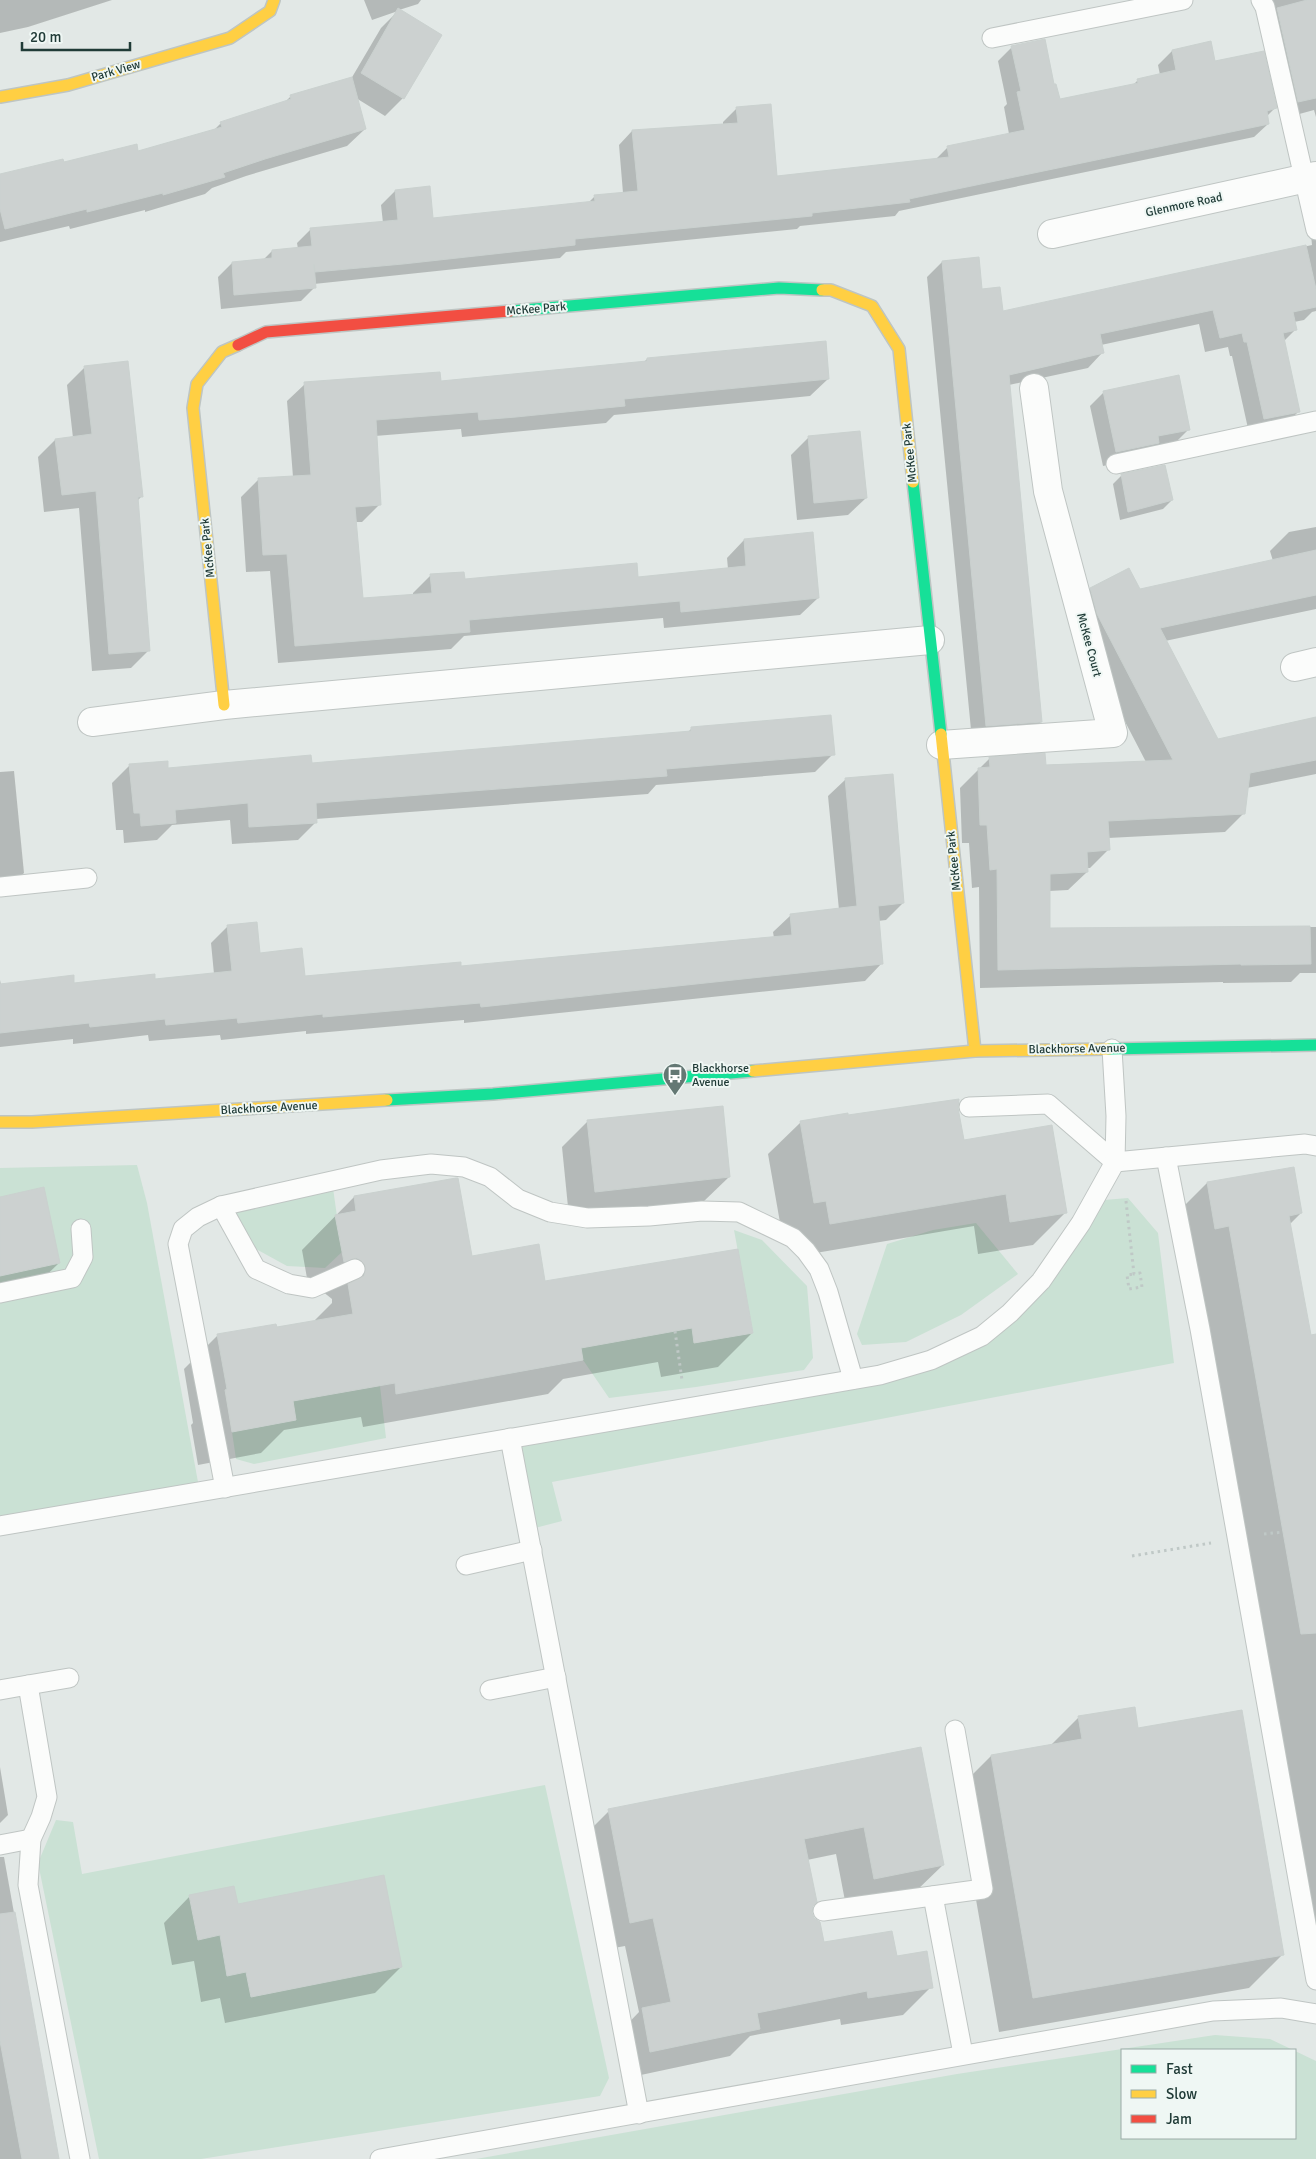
<svg xmlns="http://www.w3.org/2000/svg" width="1316" height="2159" viewBox="0 0 1316 2159" font-family="Signika,sans-serif">
<style>
.green{fill:#cae1d4;fill-rule:evenodd}
.shadow{fill:#0003}
.building{fill:#ccd1d0;stroke:#cad1cf}
.lines{fill:none;stroke-linecap:round;stroke-linejoin:round}
.lane-casing{stroke:#bfc5c3;stroke-width:21}
.street-casing{stroke:#bfc5c3;stroke-width:30}
.fast-casing{stroke:#bec5c3;stroke-width:14}
.slow-casing{stroke:#bec5c3;stroke-width:14}
.jam-casing{stroke:#bec5c3;stroke-width:14}
.path{stroke:#bfc8c6;stroke-width:3;stroke-dasharray:2.5 4;stroke-linecap:butt}
.lane{stroke:#fbfcfb;stroke-width:19}
.street{stroke:#fbfcfb;stroke-width:28}
.fast{stroke:#16e098;stroke-width:11}
.slow{stroke:#ffcf43;stroke-width:11}
.jam{stroke:#f24e42;stroke-width:11}
.labels{text-anchor:middle;dominant-baseline:central;stroke-width:4;stroke-linejoin:round;paint-order:stroke}
.street-label{font-size:12px;fill:#203b37;stroke:#eff7f4}
.poi-label{font-size:12px;fill:#203b37;stroke:#eff7f4;text-anchor:start}
</style>
<rect width="100%" height="100%" fill="#e2e8e6"/>
<!-- green -->
<g class="green">
<path d="M 137,1165 L 147,1203 L 200,1493 L 0,1526 L 0,1168 Z"/>
<path d="M 333,1188 L 342,1252 L 325,1268 L 287,1266 L 256,1249 L 234,1213 Z"/>
<path d="M 1128,1198 L 1158,1233 L 1174,1363 L 552,1482 L 562,1521 L 535,1528 L 520,1447 L 877,1384 L 938,1366 L 1045,1289 L 1083,1238 L 1104,1200 Z"/>
<path d="M 976,1223 L 1018,1274 L 961,1315 L 906,1342 L 862,1345 L 857,1334 L 887,1244 L 933,1230 Z"/>
<path d="M 734,1230 L 762,1240 L 807,1286 L 813,1358 L 804,1370 L 696,1387 L 609,1398 L 583,1360 L 581,1348 L 692,1328 L 695,1343 L 753,1333 Z"/>
<path d="M 380,1386 L 386,1438 L 254,1464 L 236,1459 L 232,1432 L 296,1420 L 293,1401 Z"/>
<path d="M 545,1785 L 609,2078 L 600,2096 L 201,2159 L 99,2159 L 38,1863 L 56,1820 L 73,1822 L 82,1874 Z"/>
<path d="M 1215,2035 L 1270,2039 L 1316,2061 L 1316,2159 L 476,2159 L 957,2074 ZM 1122,2050 L 1295,2050 L 1295,2138 L 1122,2138 Z"/>
</g>
<!-- shadow -->
<g class="shadow">
<path d="M 0,0 L 112,0 L 28,27 L 0,33 Z"/>
<path d="M 364,0 L 421,0 L 418,4 L 399,10 L 403,98 L 385,116 L 356,98 L 365,129 L 347,146 L 246,176 L 212,188 L 205,194 L 145,212 L 145,210 L 70,229 L 69,226 L 0,242 L 0,175 L 137,152 L 214,130 L 221,123 L 284,103 L 291,96 L 351,79 L 381,28 L 398,11 L 372,20 Z"/>
<path d="M 1262,0 L 1316,0 L 1316,117 L 1314,110 L 1281,119 Z"/>
<path d="M 1210,43 L 1214,63 L 1275,108 L 1267,116 L 1268,124 L 1254,137 L 899,211 L 895,216 L 800,226 L 797,229 L 566,252 L 560,258 L 314,284 L 315,287 L 301,301 L 221,309 L 218,277 L 232,263 L 263,260 L 272,251 L 298,249 L 297,243 L 311,229 L 383,223 L 381,205 L 395,191 L 432,219 L 588,203 L 595,196 L 623,193 L 619,145 L 632,131 L 723,125 L 723,122 L 737,108 L 776,178 L 935,160 L 947,148 L 1009,134 L 1004,107 L 1007,104 L 998,61 L 1012,47 L 1053,86 L 1059,100 L 1133,85 L 1138,80 L 1160,75 L 1158,65 L 1172,51 Z"/>
<path d="M 1316,230 L 1316,311 L 1312,312 L 1304,320 L 1294,322 L 1296,329 L 1283,342 L 1299,411 L 1284,426 L 1249,433 L 1232,356 L 1230,356 L 1228,347 L 1205,352 L 1199,324 L 1101,345 L 1102,353 L 1088,368 L 1009,385 L 1041,722 L 1026,737 L 972,740 L 927,277 L 942,262 L 981,290 L 1002,313 L 1312,245 L 1311,235 Z"/>
<path d="M 647,359 L 828,379 L 810,396 L 614,415 L 606,423 L 462,437 L 461,429 L 375,436 L 380,504 L 362,522 L 355,522 L 361,599 L 413,595 L 413,593 L 431,575 L 464,580 L 637,578 L 728,569 L 727,558 L 744,540 L 818,598 L 800,615 L 664,628 L 663,618 L 464,636 L 451,649 L 278,663 L 270,571 L 246,572 L 241,497 L 258,480 L 293,477 L 287,401 L 305,384 L 440,383 L 643,363 Z"/>
<path d="M 84,368 L 142,496 L 137,501 L 149,650 L 131,668 L 92,671 L 79,508 L 44,512 L 38,457 L 55,440 L 73,438 L 67,385 Z"/>
<path d="M 1104,392 L 1189,429 L 1175,443 L 1144,457 L 1103,466 L 1090,406 Z"/>
<path d="M 809,437 L 866,498 L 848,515 L 797,520 L 791,455 Z"/>
<path d="M 1121,476 L 1172,500 L 1163,509 L 1120,520 L 1113,484 Z"/>
<path d="M 1316,527 L 1316,609 L 1165,641 L 1217,741 L 1316,719 L 1316,774 L 1247,788 L 1244,813 L 1225,832 L 1108,838 L 1108,850 L 1090,868 L 1087,868 L 1087,872 L 1068,890 L 1049,891 L 1049,929 L 1316,927 L 1316,973 L 1300,973 L 1291,982 L 1223,983 L 1223,982 L 980,988 L 979,887 L 972,888 L 969,843 L 962,843 L 960,788 L 990,758 L 1045,765 L 1146,762 L 1079,633 L 1072,608 L 1091,589 L 1139,591 L 1273,561 L 1270,551 L 1289,532 Z"/>
<path d="M 692,728 L 833,754 L 815,772 L 656,785 L 648,794 L 316,819 L 316,822 L 298,840 L 232,844 L 230,820 L 172,825 L 157,840 L 124,843 L 123,830 L 116,830 L 112,783 L 130,765 L 167,769 L 311,765 L 687,733 Z"/>
<path d="M 14,771 L 24,873 L 0,895 L 0,772 Z"/>
<path d="M 846,779 L 903,903 L 886,920 L 878,921 L 882,963 L 865,981 L 464,1023 L 464,1020 L 306,1034 L 306,1031 L 221,1040 L 220,1035 L 149,1041 L 148,1035 L 73,1044 L 73,1039 L 0,1047 L 0,980 L 1,985 L 73,984 L 154,980 L 214,974 L 211,943 L 228,926 L 259,954 L 304,977 L 460,968 L 774,938 L 773,932 L 791,915 L 839,910 L 828,796 Z"/>
<path d="M 957,1108 L 963,1141 L 1066,1212 L 1033,1245 L 978,1254 L 974,1226 L 798,1256 L 782,1234 L 768,1154 L 801,1122 L 847,1116 Z"/>
<path d="M 588,1121 L 729,1177 L 702,1203 L 569,1217 L 562,1147 Z"/>
<path d="M 1207,1183 L 1301,1213 L 1290,1224 L 1310,1337 L 1316,1336 L 1316,1921 L 1297,1925 L 1289,1881 L 1302,1868 L 1173,1217 Z"/>
<path d="M 354,1197 L 471,1257 L 544,1282 L 752,1333 L 718,1367 L 661,1377 L 658,1362 L 563,1379 L 548,1394 L 363,1427 L 361,1417 L 284,1430 L 261,1453 L 198,1465 L 191,1425 L 193,1423 L 184,1369 L 218,1335 L 315,1322 L 315,1320 L 332,1303 L 332,1299 L 322,1291 L 310,1295 L 302,1250 Z"/>
<path d="M 0,1198 L 59,1263 L 32,1289 L 0,1296 Z"/>
<path d="M 1078,1718 L 1137,1730 L 1283,1954 L 1249,1988 L 999,2032 L 957,1790 L 991,1756 L 1051,1745 Z"/>
<path d="M 920,1749 L 943,1865 L 914,1893 L 846,1906 L 836,1854 L 807,1860 L 811,1913 L 823,1943 L 896,1957 L 931,1987 L 903,2015 L 841,2025 L 840,2019 L 750,2036 L 730,2056 L 622,2079 L 615,2037 L 639,2012 L 625,1946 L 603,1950 L 581,1839 L 609,1811 Z"/>
<path d="M 0,1767 L 8,1815 L 0,1823 Z"/>
<path d="M 0,1857 L 4,1857 L 58,2159 L 0,2159 Z"/>
<path d="M 190,1896 L 237,1905 L 401,1967 L 375,1993 L 225,2023 L 220,1998 L 201,2002 L 194,1961 L 172,1965 L 164,1923 Z"/>
</g>
<!-- building -->
<g class="building">
<path d="M 1307,0 L 1316,0 L 1316,98 L 1298,102 L 1277,8 Z"/>
<path d="M 398,8 L 442,35 L 404,99 L 361,73 Z"/>
<path d="M 1045,39 L 1054,84 L 1056,84 L 1060,99 L 1138,83 L 1137,79 L 1176,70 L 1172,50 L 1211,41 L 1215,61 L 1264,51 L 1277,108 L 1267,111 L 1269,124 L 909,199 L 910,202 L 812,213 L 812,216 L 575,239 L 575,245 L 403,264 L 315,272 L 314,264 L 316,288 L 234,295 L 232,262 L 272,258 L 272,250 L 312,246 L 310,228 L 398,220 L 395,190 L 430,186 L 433,218 L 595,201 L 594,195 L 638,191 L 632,130 L 738,123 L 736,107 L 771,104 L 777,176 L 949,157 L 947,146 L 1025,130 L 1017,92 L 1021,91 L 1011,46 Z"/>
<path d="M 352,77 L 366,129 L 265,159 L 223,173 L 225,177 L 163,195 L 163,193 L 87,212 L 87,209 L 5,229 L 0,209 L 0,174 L 63,159 L 64,162 L 137,144 L 138,151 L 222,127 L 220,122 L 291,99 L 290,95 Z"/>
<path d="M 1306,245 L 1316,289 L 1316,307 L 1293,312 L 1297,330 L 1283,333 L 1300,412 L 1264,419 L 1247,342 L 1244,342 L 1242,333 L 1220,338 L 1213,310 L 1100,334 L 1104,353 L 1009,375 L 1042,722 L 986,726 L 942,261 L 979,257 L 982,289 L 1000,287 L 1003,311 Z"/>
<path d="M 826,341 L 829,379 L 624,399 L 625,406 L 516,417 L 479,420 L 478,412 L 376,420 L 381,505 L 355,507 L 363,598 L 432,593 L 430,574 L 464,572 L 465,579 L 637,563 L 638,577 L 746,566 L 744,539 L 813,532 L 819,598 L 681,612 L 680,601 L 469,620 L 470,632 L 295,646 L 287,554 L 263,555 L 258,478 L 311,475 L 304,382 L 440,372 L 441,381 L 647,361 L 647,358 Z"/>
<path d="M 128,361 L 143,497 L 138,497 L 150,651 L 109,654 L 96,491 L 62,495 L 55,439 L 92,434 L 84,366 Z"/>
<path d="M 1179,375 L 1190,430 L 1158,436 L 1159,443 L 1116,452 L 1103,391 Z"/>
<path d="M 860,431 L 867,498 L 814,503 L 808,436 Z"/>
<path d="M 1165,465 L 1173,500 L 1128,512 L 1121,474 Z"/>
<path d="M 1316,550 L 1316,595 L 1160,628 L 1218,739 L 1316,717 L 1316,760 L 1250,773 L 1245,814 L 1108,821 L 1110,850 L 1087,852 L 1088,872 L 1050,874 L 1050,928 L 1310,926 L 1311,964 L 1241,965 L 1241,964 L 998,970 L 997,869 L 990,870 L 987,825 L 980,825 L 978,768 L 990,767 L 989,757 L 1045,753 L 1046,765 L 1173,760 L 1097,614 L 1090,588 L 1129,568 L 1140,589 Z"/>
<path d="M 831,715 L 835,755 L 666,769 L 667,776 L 316,803 L 317,823 L 249,827 L 248,803 L 175,810 L 176,823 L 141,826 L 140,813 L 134,813 L 129,764 L 168,761 L 168,768 L 311,755 L 312,763 L 691,731 L 691,727 Z"/>
<path d="M 893,774 L 904,903 L 878,906 L 883,964 L 481,1007 L 480,1003 L 323,1017 L 323,1014 L 238,1023 L 237,1018 L 166,1025 L 165,1019 L 90,1027 L 89,1023 L 0,1033 L 0,984 L 74,975 L 74,983 L 155,974 L 155,979 L 232,971 L 227,925 L 257,922 L 260,953 L 302,948 L 305,976 L 461,962 L 461,966 L 792,935 L 790,914 L 857,906 L 845,778 Z"/>
<path d="M 959,1099 L 958,1108 L 964,1140 L 1052,1125 L 1067,1213 L 1010,1222 L 1006,1194 L 830,1224 L 826,1201 L 814,1203 L 800,1121 L 848,1113 L 848,1115 Z"/>
<path d="M 723,1106 L 730,1177 L 595,1192 L 587,1120 Z"/>
<path d="M 1294,1167 L 1302,1213 L 1289,1216 L 1311,1335 L 1316,1334 L 1316,1633 L 1301,1634 L 1229,1226 L 1215,1229 L 1207,1182 Z"/>
<path d="M 456,1178 L 458,1178 L 472,1256 L 539,1244 L 545,1281 L 738,1249 L 753,1333 L 694,1343 L 692,1328 L 581,1348 L 583,1360 L 396,1394 L 395,1383 L 293,1401 L 296,1420 L 232,1432 L 225,1390 L 227,1389 L 217,1334 L 276,1324 L 277,1327 L 353,1314 L 348,1284 L 364,1276 L 365,1265 L 357,1258 L 344,1262 L 335,1215 L 356,1211 L 354,1196 Z"/>
<path d="M 44,1187 L 60,1263 L 0,1276 L 0,1197 Z"/>
<path d="M 1135,1707 L 1138,1728 L 1242,1710 L 1284,1955 L 1033,1998 L 991,1755 L 1082,1739 L 1078,1716 Z"/>
<path d="M 921,1747 L 944,1865 L 874,1879 L 864,1827 L 804,1839 L 817,1902 L 813,1906 L 812,1913 L 814,1918 L 820,1922 L 824,1942 L 892,1931 L 897,1956 L 927,1951 L 933,1988 L 868,1998 L 867,1991 L 757,2013 L 760,2029 L 650,2052 L 642,2008 L 671,2002 L 653,1918 L 630,1923 L 608,1809 Z"/>
<path d="M 384,1875 L 402,1967 L 251,1997 L 246,1972 L 227,1976 L 220,1935 L 198,1940 L 189,1895 L 234,1886 L 238,1904 Z"/>
<path d="M 15,1912 L 59,2159 L 22,2159 L 0,2041 L 0,1914 Z"/>
</g>
<g class="lines">
<defs>
<g id="lane">
<path d="M 1261,0 L 1265,7 L 1316,230"/>
<path d="M 992,38 L 1183,0"/>
<path d="M 1116,464 L 1316,421"/>
<path d="M 0,887 L 87,878"/>
<path d="M 969,1107 L 1048,1104 L 1115,1162 L 1305,1144 L 1316,1146"/>
<path d="M 1166,1157 L 1200,1329 L 1316,1980"/>
<path d="M 221,1206 L 256,1269 L 289,1284 L 312,1288 L 355,1269"/>
<path d="M 0,1293 L 72,1278 L 83,1257 L 81,1229"/>
<path d="M 510,1438 L 639,2114"/>
<path d="M 225,1488 L 178,1244 L 183,1229 L 198,1217 L 221,1206 L 381,1170 L 431,1164 L 464,1167 L 490,1177 L 518,1199 L 550,1212 L 587,1218 L 649,1216 L 702,1211 L 739,1212 L 793,1238 L 806,1251 L 819,1269 L 828,1292 L 853,1379"/>
<path d="M 0,1526 L 880,1375 L 931,1360 L 982,1336 L 1010,1313 L 1041,1281 L 1081,1223 L 1115,1162 L 1116,1116 L 1112,1049"/>
<path d="M 466,1565 L 532,1550"/>
<path d="M 28,1685 L 69,1678"/>
<path d="M 0,1690 L 28,1685 L 47,1797 L 41,1817 L 31,1839 L 28,1885 L 80,2159"/>
<path d="M 490,1690 L 556,1677"/>
<path d="M 0,1845 L 31,1839"/>
<path d="M 933,1896 L 963,2054"/>
<path d="M 823,1911 L 983,1889 L 955,1730"/>
<path d="M 380,2159 L 1213,2011 L 1281,2008 L 1316,2014"/>
</g>
<g id="street">
<path d="M 1052,234 L 1316,176"/>
<path d="M 1295,667 L 1316,662"/>
<path d="M 92,722 L 224,705 L 930,640"/>
<path d="M 941,745 L 1113,733 L 1048,491 L 1034,388"/>
</g>
<g id="fast">
<path d="M 511,311 L 779,288 L 822,290"/>
<path d="M 913,482 L 941,734"/>
<path d="M 1109,1049 L 1316,1045"/>
<path d="M 387,1100 L 493,1094 L 753,1071"/>
</g>
<g id="slow">
<path d="M 0,97 L 68,85 L 230,38 L 270,11 L 274,0"/>
<path d="M 822,290 L 831,290 L 872,306 L 899,349 L 913,482"/>
<path d="M 224,705 L 193,408 L 197,384 L 222,352 L 238,345"/>
<path d="M 941,734 L 975,1051"/>
<path d="M 753,1071 L 975,1051 L 1109,1049"/>
<path d="M 0,1122 L 32,1122 L 387,1100"/>
</g>
<path id="jam" d="M 238,345 L 266,332 L 511,311"/>
</defs>
<!-- lane casing -->
<use href="#lane" class="lane-casing"/>
<!-- street casing -->
<use href="#street" class="street-casing"/>
<!-- fast casing -->
<use href="#fast" class="fast-casing"/>
<!-- slow casing -->
<use href="#slow" class="slow-casing"/>
<!-- jam casing -->
<use href="#jam" class="jam-casing"/>
<!-- path -->
<g class="path">
<path d="M 1126,1201 L 1134,1274 L 1140,1273 L 1142,1287 L 1129,1289 L 1127,1275 L 1134,1274"/>
<path d="M 675,1331 L 682,1380"/>
<path d="M 1264,1534 L 1283,1532"/>
<path d="M 1132,1556 L 1211,1543"/>
</g>
<!-- lane -->
<use href="#lane" class="lane"/>
<!-- street -->
<use href="#street" class="street"/>
<!-- fast -->
<use href="#fast" class="fast"/>
<!-- slow -->
<use href="#slow" class="slow"/>
<!-- jam -->
<use href="#jam" class="jam"/>
</g>
<!-- icons -->
<defs>
<symbol id="bus-pin" viewBox="-11 -11 22 30"><path d="M0 17L-7.5 6A9.5 9.5 0 1 1 7.5 6Z" fill="#647874" stroke="#eff7f4"/><path d="M-5-6H5V4H4V6H2V4H-2V6H-4V4H-5ZM-3.5-4V0h7V-4ZM-3.5 1.2v1.5H-2V1.2ZM2 1.2v1.5H3.5V1.2Z" fill="#fff"/></symbol>
</defs>
<g fill-rule="evenodd">
<use href="#bus-pin" x="661" y="1061" width="28" height="38"/>
</g>
<g class="labels">
<!-- street labels -->
<g class="street-label">
<text transform="translate(116 71) rotate(-16)">Park View</text>
<text transform="translate(1184 205) rotate(-12)">Glenmore Road</text>
<text transform="translate(536 309) rotate(-5)">McKee Park</text>
<text transform="translate(910 453) rotate(-96)">McKee Park</text>
<text transform="translate(208 548) rotate(-96)">McKee Park</text>
<text transform="translate(1089 645) rotate(75)">McKee Court</text>
<text transform="translate(954 861) rotate(-96)">McKee Park</text>
<text transform="translate(1077 1049) rotate(-1)">Blackhorse Avenue</text>
<text transform="translate(269 1108) rotate(-3)">Blackhorse Avenue</text>
</g>
<!-- poi labels -->
<g class="poi-label">
<text x="692" y="1068">Blackhorse<tspan x="692" dy="14">Avenue</tspan></text>
</g>
</g>
<!-- legend -->
<rect x="1121" y="2049" width="175" height="90" fill="#eff7f4" stroke="#9caca8"/>
<rect x="1131" y="2065" width="25" height="8" fill="#16e098" stroke="#9caca8"/>
<text x="1166" y="2074" font-size="15" fill="#203b37">Fast</text>
<rect x="1131" y="2090" width="25" height="8" fill="#ffcf43" stroke="#9caca8"/>
<text x="1166" y="2099" font-size="15" fill="#203b37">Slow</text>
<rect x="1131" y="2115" width="25" height="8" fill="#f24e42" stroke="#9caca8"/>
<text x="1166" y="2124" font-size="15" fill="#203b37">Jam</text>
<!-- scale -->
<path d="M22 42v8h108v-8" fill="none" stroke="#203b37" stroke-width="2.5"/>
<text x="30" y="42" font-size="15" fill="#203b37" stroke="#eff7f4" stroke-width="4" paint-order="stroke">20 m</text>
</svg>
